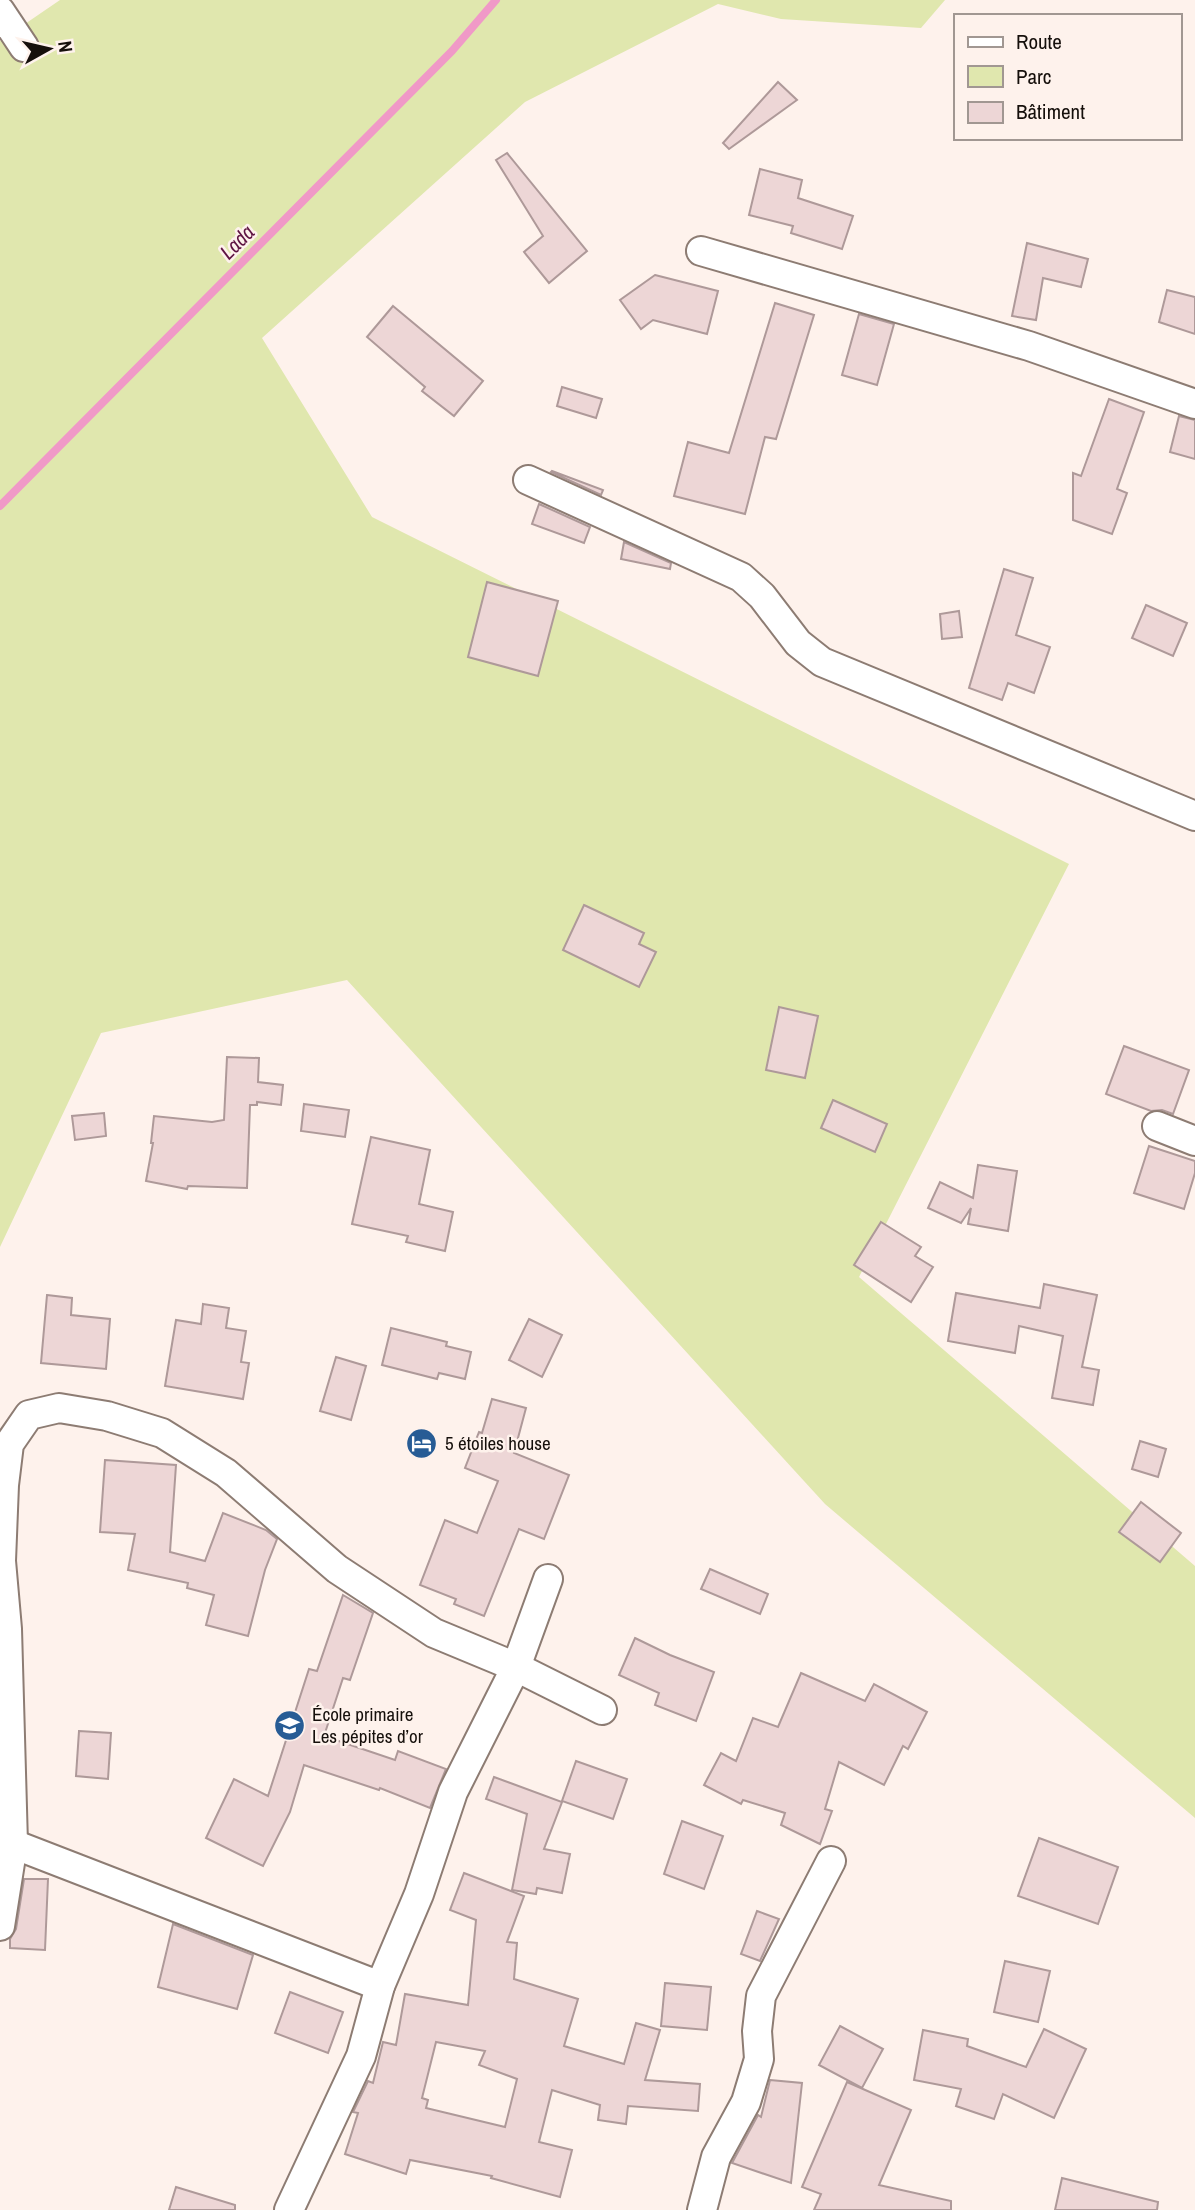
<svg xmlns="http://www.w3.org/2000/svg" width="1195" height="2210" viewBox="0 0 1195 2210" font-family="'Archivo Narrow',sans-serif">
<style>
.green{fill:#e0e7ae}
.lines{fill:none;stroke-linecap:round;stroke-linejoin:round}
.stream{stroke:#f099c7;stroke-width:8}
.building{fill:#edd6d6;stroke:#ae9999;stroke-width:2;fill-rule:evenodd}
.street-casing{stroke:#8d7c73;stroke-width:32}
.street{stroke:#fff;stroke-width:28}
.labels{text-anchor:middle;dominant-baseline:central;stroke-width:5;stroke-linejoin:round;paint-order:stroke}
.poi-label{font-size:19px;fill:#150f0b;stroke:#fef2ec;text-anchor:start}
.water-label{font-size:21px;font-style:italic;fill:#5e1342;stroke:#fef2ec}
</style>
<rect width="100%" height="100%" fill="#fef2ec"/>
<!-- green -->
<path class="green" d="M 60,0 L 945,0 L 921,28 L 781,19 L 718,4 L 525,102 L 262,338 L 372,517 L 1069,864 L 859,1277 L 1195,1566 L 1195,1818 L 825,1504 L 347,980 L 101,1033 L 0,1247 L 0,41 Z"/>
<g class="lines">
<!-- stream -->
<path class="stream" d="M 0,506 L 452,51 L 496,0"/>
</g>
<!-- building -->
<g class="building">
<path d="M 778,82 L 797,100 L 729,149 L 723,143 Z"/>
<path d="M 507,153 L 587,251 L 549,283 L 524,252 L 543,236 L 496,160 Z"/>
<path d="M 760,169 L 802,180 L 798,198 L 853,216 L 842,249 L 791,233 L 793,226 L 749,215 Z"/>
<path d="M 1027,243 L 1088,259 L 1081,287 L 1043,278 L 1036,320 L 1012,316 Z"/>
<path d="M 655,275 L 718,291 L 707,334 L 653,320 L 641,329 L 620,300 Z"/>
<path d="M 1167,290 L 1195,297 L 1195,334 L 1159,322 Z"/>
<path d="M 775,303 L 814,315 L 776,439 L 765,437 L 745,514 L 674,496 L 688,442 L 729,453 Z"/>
<path d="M 393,306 L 483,381 L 454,416 L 422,391 L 425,387 L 367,337 Z"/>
<path d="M 859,314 L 894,324 L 877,385 L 842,375 Z"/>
<path d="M 562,387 L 602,399 L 596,418 L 557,406 Z"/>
<path d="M 1109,399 L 1144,412 L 1117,489 L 1127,493 L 1112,534 L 1073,520 L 1073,473 L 1081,476 Z"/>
<path d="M 1179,416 L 1195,420 L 1195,459 L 1170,452 Z"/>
<path d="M 552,471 L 603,490 L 601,495 L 551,472 Z"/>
<path d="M 539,504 L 590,527 L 584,543 L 532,524 Z"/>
<path d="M 624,542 L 671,563 L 670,569 L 621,559 Z"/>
<path d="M 1004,569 L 1033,578 L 1016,635 L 1050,647 L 1034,693 L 1008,683 L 1002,700 L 969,688 Z"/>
<path d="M 487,582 L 558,601 L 538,676 L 468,657 Z"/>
<path d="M 1146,605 L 1187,623 L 1173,656 L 1132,638 Z"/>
<path d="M 959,611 L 962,637 L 942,639 L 940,614 Z"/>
<path d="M 584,905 L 644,933 L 639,944 L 656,952 L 639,987 L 563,950 Z"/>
<path d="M 779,1007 L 818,1016 L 805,1078 L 766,1070 Z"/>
<path d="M 1124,1046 L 1189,1070 L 1173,1114 L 1162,1110 L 1151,1111 L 1106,1094 Z"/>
<path d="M 227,1057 L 259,1058 L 258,1082 L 283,1085 L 281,1105 L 257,1102 L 257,1105 L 250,1105 L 247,1188 L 188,1186 L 187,1189 L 146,1181 L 153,1143 L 151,1143 L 154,1116 L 212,1122 L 224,1120 Z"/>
<path d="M 833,1100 L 887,1124 L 875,1152 L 821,1128 Z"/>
<path d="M 304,1104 L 349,1110 L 345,1137 L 301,1131 Z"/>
<path d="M 104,1113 L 106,1136 L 75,1140 L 72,1116 Z"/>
<path d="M 371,1137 L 430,1150 L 419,1204 L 453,1212 L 445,1251 L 406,1242 L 408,1236 L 352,1224 Z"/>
<path d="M 1149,1146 L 1195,1161 L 1195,1173 L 1184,1209 L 1134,1193 Z"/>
<path d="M 978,1165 L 1017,1171 L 1008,1231 L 968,1224 L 971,1208 L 961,1223 L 928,1208 L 940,1182 L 973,1198 Z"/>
<path d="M 881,1222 L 921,1247 L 915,1256 L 933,1267 L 911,1302 L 854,1265 Z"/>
<path d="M 1044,1284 L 1097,1295 L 1082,1367 L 1099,1370 L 1093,1405 L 1052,1398 L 1063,1336 L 1019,1326 L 1015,1353 L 948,1341 L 956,1293 L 1040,1308 Z"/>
<path d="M 47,1295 L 72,1298 L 71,1315 L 110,1319 L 106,1369 L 41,1363 Z"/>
<path d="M 203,1304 L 229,1308 L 226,1328 L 246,1331 L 241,1362 L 249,1363 L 243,1399 L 165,1386 L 176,1320 L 201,1324 Z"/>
<path d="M 529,1319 L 562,1335 L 542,1377 L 509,1360 Z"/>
<path d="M 391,1328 L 447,1342 L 446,1346 L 471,1352 L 465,1379 L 439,1373 L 437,1379 L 382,1365 Z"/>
<path d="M 336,1357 L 366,1366 L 351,1420 L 320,1411 Z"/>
<path d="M 492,1399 L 526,1408 L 514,1453 L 569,1475 L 544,1539 L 519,1529 L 484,1616 L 454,1604 L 456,1599 L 420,1585 L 445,1520 L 477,1533 L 498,1481 L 465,1468 L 479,1432 L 482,1433 Z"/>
<path d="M 1140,1441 L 1166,1449 L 1158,1477 L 1132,1469 Z"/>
<path d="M 105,1460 L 176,1465 L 170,1552 L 205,1561 L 223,1513 L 266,1530 L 277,1539 L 265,1570 L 248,1636 L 206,1625 L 214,1595 L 187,1588 L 188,1583 L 128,1570 L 135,1534 L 100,1532 Z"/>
<path d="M 1141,1502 L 1181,1533 L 1160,1562 L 1119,1532 Z"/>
<path d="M 710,1569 L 768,1594 L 760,1614 L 701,1589 Z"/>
<path d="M 343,1595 L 373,1613 L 350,1680 L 343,1678 L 324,1736 L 395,1760 L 398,1751 L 446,1769 L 430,1808 L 380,1788 L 379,1790 L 304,1765 L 290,1812 L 263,1866 L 206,1838 L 234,1779 L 268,1796 L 309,1669 L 317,1671 Z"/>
<path d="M 635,1638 L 670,1655 L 714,1672 L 696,1721 L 655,1705 L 659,1693 L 619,1675 Z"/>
<path d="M 801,1673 L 865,1701 L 874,1684 L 927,1712 L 908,1749 L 903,1746 L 884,1785 L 839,1762 L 825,1809 L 832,1811 L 820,1844 L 781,1825 L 785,1813 L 743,1800 L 741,1804 L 704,1785 L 721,1753 L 736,1761 L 753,1718 L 778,1727 Z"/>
<path d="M 79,1731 L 111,1733 L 108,1779 L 76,1776 Z"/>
<path d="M 576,1761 L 627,1779 L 613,1819 L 562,1801 Z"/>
<path d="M 494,1777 L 562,1802 L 544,1849 L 570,1854 L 562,1893 L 537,1888 L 536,1894 L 512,1890 L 527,1814 L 486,1799 Z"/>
<path d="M 682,1821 L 723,1836 L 704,1889 L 664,1874 Z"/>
<path d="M 1039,1838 L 1118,1867 L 1098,1924 L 1018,1896 Z"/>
<path d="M 464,1873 L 524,1896 L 507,1942 L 517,1943 L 514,1979 L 578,1999 L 564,2046 L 624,2064 L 636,2023 L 660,2030 L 645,2080 L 700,2084 L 698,2111 L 628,2106 L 626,2124 L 598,2120 L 600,2105 L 552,2090 L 539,2142 L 572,2150 L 560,2197 L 491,2178 L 492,2176 L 410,2160 L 406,2174 L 345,2154 L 358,2113 L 353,2112 L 368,2081 L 373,2083 L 383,2042 L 396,2045 L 405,1994 L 468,2005 L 476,1920 L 450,1910 ZM 436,2042 L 485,2051 L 479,2065 L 517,2079 L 505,2127 L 426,2108 L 428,2100 L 422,2098 Z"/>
<path d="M 24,1879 L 48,1879 L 45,1950 L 10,1948 L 10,1939 L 16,1929 Z"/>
<path d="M 757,1911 L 779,1919 L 760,1961 L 741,1954 Z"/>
<path d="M 173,1924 L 253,1955 L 237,2009 L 158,1987 Z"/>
<path d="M 1005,1961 L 1050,1971 L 1038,2022 L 994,2012 Z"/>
<path d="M 665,1983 L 711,1987 L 707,2030 L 661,2026 Z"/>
<path d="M 290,1992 L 343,2012 L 328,2053 L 275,2033 Z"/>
<path d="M 840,2026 L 883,2049 L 862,2088 L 819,2065 Z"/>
<path d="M 1044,2029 L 1086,2049 L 1054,2118 L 1003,2094 L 994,2119 L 956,2106 L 961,2089 L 914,2080 L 923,2030 L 968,2039 L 967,2046 L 1026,2067 Z"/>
<path d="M 770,2080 L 802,2083 L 791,2183 L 732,2163 L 758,2115 L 761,2117 Z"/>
<path d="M 847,2082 L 911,2110 L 879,2185 L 951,2201 L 951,2210 L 814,2210 L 821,2194 L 802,2187 Z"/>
<path d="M 1062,2178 L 1158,2202 L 1157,2210 L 1055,2210 Z"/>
<path d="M 176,2187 L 235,2205 L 235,2210 L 169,2210 Z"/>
</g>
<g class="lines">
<defs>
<g id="street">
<path d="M 0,11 L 24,47"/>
<path d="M 701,251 L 1029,346 L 1195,404"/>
<path d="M 528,480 L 741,577 L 762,596 L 798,643 L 822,662 L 1195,816"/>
<path d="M 1157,1126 L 1195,1141"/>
<path d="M 13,1844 L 380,1986"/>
<path d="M 0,1926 L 13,1844 L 7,1629 L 1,1561 L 4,1485 L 9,1444 L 29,1415 L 59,1408 L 107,1416 L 162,1433 L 226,1473 L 337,1569 L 434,1633 L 516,1667 L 602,1710"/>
<path d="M 289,2210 L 361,2056 L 380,1986 L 419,1894 L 453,1792 L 516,1667 L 548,1579"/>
<path d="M 702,2210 L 716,2157 L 746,2102 L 759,2059 L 757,2031 L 761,1996 L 831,1861"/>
</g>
</defs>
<!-- street casing -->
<use href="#street" class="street-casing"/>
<!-- street -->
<use href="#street" class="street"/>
</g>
<!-- icons -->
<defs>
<symbol id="hotel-disc" viewBox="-11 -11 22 22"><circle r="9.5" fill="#275c95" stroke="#fef2ec"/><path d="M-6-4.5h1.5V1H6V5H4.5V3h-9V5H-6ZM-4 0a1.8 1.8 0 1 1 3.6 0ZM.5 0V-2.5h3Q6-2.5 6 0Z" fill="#fff"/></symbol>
<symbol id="school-disc" viewBox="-11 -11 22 22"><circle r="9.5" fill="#275c95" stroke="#fef2ec"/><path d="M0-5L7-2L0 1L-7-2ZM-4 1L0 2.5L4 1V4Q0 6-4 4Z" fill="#fff"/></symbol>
</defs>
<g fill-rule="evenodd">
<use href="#hotel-disc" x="404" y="1426" width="35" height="35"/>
<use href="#school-disc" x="272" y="1708" width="35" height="35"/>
</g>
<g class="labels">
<!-- poi labels -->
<g class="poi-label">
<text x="445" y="1443">5 étoiles house</text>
<text x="312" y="1714">École primaire<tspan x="312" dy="22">Les pépites d’or</tspan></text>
</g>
<!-- water labels -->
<g class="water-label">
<text transform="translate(237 242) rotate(-45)">Lada</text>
</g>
</g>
<!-- legend -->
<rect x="954" y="14" width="228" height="126" fill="#fef2ec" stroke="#a19792" stroke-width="2"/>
<rect x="968" y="37" width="35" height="10" fill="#ffffff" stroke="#a19792" stroke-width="2"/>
<text x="1016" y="49" font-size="21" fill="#150f0b">Route</text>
<rect x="968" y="66" width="35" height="21" fill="#e0e7ae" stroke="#a19792" stroke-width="2"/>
<text x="1016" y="84" font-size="21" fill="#150f0b">Parc</text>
<rect x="968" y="102" width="35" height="21" fill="#edd6d6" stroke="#a19792" stroke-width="2"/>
<text x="1016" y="119" font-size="21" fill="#150f0b">Bâtiment</text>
<!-- north arrow -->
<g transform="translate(49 49) rotate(82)" stroke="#fef2ec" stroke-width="5" paint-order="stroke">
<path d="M0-5L12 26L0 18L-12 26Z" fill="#150f0b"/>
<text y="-10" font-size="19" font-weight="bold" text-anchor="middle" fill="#150f0b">N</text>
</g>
</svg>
